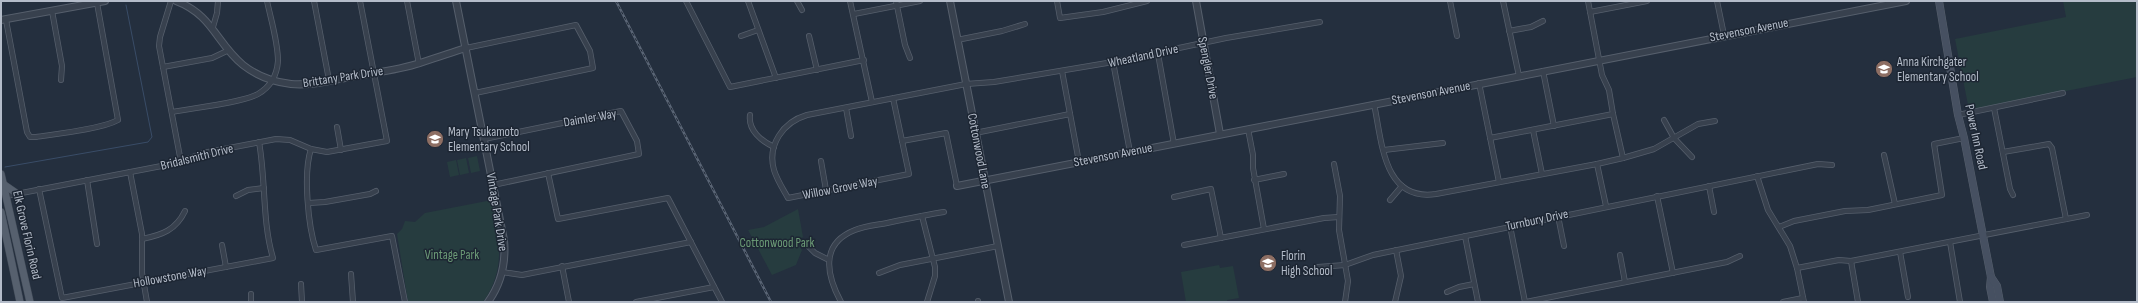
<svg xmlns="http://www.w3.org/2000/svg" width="2138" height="303" viewBox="0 0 2138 303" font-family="'Sofia Sans Condensed',sans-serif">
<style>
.green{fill:#263c3f}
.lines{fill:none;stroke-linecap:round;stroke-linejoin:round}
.stream{stroke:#394c67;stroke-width:1}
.minor-casing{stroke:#565f6c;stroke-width:6}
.tertiary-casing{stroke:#565f6c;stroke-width:8}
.secondary-casing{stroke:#565f6c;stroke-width:8}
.primary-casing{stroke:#414a57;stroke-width:8}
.minor{stroke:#38414e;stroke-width:4.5}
.tertiary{stroke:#38414e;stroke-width:6}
.secondary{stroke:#465061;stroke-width:7}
.primary{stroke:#56606e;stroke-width:7}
.rail-casing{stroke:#5a6575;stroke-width:2.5}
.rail{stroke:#1d2633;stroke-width:1;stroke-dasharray:3;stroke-linecap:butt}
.labels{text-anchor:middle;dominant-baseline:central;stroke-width:3;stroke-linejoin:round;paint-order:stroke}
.street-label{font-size:13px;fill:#b4bcc9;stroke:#1d2633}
.poi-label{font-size:13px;fill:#b4bcc9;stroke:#1d2633;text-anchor:start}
.park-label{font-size:13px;fill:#6b9a76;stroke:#1d2633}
</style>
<rect width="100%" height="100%" fill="#242f3e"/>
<!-- green -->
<g class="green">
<path d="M 2063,1 L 2137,1 L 2137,77 L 1969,110 L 1955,39 L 2066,17 Z"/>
<path d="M 477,156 L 480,171 L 471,173 L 468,158 Z"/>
<path d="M 466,158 L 469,173 L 460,175 L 457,160 Z"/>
<path d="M 456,160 L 459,175 L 450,177 L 447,162 Z"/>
<path d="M 492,200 C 499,236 507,269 483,302 L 408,302 L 397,234 L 402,229 L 405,221 L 415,222 L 425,213 Z"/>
<path d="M 798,209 L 803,237 L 798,240 L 798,245 L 802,250 L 796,265 L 772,275 L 748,230 L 764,227 Z"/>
<path d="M 1219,265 L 1220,268 L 1233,266 L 1239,298 L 1227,300 L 1227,302 L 1186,302 L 1181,272 Z"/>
</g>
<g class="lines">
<!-- stream -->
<path class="stream" d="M 5,167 L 148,142 L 152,137 L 126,5"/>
<defs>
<g id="minor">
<path d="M 171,1 L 160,37 L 159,46 L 181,162"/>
<path d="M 314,1 L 329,80"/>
<path d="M 407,1 L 419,64"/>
<path d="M 686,1 L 730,87 L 864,60"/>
<path d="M 748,1 L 776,78"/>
<path d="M 797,1 L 802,10"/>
<path d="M 850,1 L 872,102"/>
<path d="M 896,1 L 905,45 L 910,58"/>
<path d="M 1057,1 L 1060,18 L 1103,12 L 1147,1"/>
<path d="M 1450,1 L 1457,36"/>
<path d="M 1503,1 L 1519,76"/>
<path d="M 1717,1 L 1724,35"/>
<path d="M 52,11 L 62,66 L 61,80"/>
<path d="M 1590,12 L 1647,1"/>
<path d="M 854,14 L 920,1"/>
<path d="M 6,20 L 27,132 L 30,137 L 36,137 C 56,134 102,129 118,120 L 97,3"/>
<path d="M 213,27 L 217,13 L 218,1"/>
<path d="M 1509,31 L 1531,27 L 1543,21"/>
<path d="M 741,36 L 758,30"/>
<path d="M 809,36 L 817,70"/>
<path d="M 957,40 L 1002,31 L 1025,24"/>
<path d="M 466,48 L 576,25 L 590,51 L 593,68 L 475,93"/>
<path d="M 1158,54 L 1174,144"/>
<path d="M 1113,62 L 1130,152"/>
<path d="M 163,67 L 212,58 L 229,50"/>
<path d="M 1062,71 L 1079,162"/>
<path d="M 1543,71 L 1554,126"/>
<path d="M 1479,83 L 1499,182"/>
<path d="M 893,98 L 909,174 L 788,198 C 783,189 777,180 774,170 C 767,145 783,122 807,115 L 966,84 L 994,82 L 1113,62 L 1226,38 L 1320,22"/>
<path d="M 1374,104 C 1382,141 1383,202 1436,194 L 1597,164"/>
<path d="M 846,108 L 851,136"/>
<path d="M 1994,108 L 2010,189 L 2013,195"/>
<path d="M 172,112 C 192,108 242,103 258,94 C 270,87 277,75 278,61 C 278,42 271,20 267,1"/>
<path d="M 750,115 C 748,130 761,141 774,147"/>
<path d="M 1958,115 L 2063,93"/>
<path d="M 1664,120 L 1674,138 L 1692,157"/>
<path d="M 337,127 L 341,150"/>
<path d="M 1248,129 L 1253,155 L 1253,168 L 1264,229"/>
<path d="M 1533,130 L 1542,174"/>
<path d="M 975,133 L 1070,114"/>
<path d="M 1490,138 L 1613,114 L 1609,90 L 1602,75 L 1588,1"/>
<path d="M 484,139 L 621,111 L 637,141 L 639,154 L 493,185"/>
<path d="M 902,141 L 946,133 L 957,186"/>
<path d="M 311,149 C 303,173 308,226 316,250 L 392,236 L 405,302"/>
<path d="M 1384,150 L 1443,143"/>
<path d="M 2003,152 L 2049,144 L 2052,148 L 2066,219"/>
<path d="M 1884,155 L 1895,204"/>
<path d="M 1623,158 L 1654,149 L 1698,124 L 1715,121"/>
<path d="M 821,161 L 826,190"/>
<path d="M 1334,164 L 1340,196 L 1339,230 L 1348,281 L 1345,302"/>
<path d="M 130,172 L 142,234 L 142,273 L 147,302"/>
<path d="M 548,173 L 558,219 L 668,198 L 722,302"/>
<path d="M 1757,176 L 1768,210 L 1790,246 L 1797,268 L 1804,302"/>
<path d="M 87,180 L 97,244"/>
<path d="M 1254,180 L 1284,174"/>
<path d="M 1709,186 L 1714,212"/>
<path d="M 39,189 L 62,298 L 273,258 C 262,221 266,181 259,142"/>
<path d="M 6,196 L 177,163 L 203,153 L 276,139 L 290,140 L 311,149 L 327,152 L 387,141 L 360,1"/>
<path d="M 236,196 L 248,190 L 264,188"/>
<path d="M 1657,196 L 1673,273"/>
<path d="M 1174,197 L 1211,189 L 1221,238"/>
<path d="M 1390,200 L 1402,186"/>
<path d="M 309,203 L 325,202 L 370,194 L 376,191"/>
<path d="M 1606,206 L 1597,164 L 1623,158 L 1613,114"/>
<path d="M 922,216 L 935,267 L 935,276 L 927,302"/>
<path d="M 1558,216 L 1564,246"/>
<path d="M 1510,226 L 1525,302"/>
<path d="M 1779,227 L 1794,221 L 1845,211 L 1868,210 L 1942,195 L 1934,144 L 1964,138"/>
<path d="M 1465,236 L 1478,302"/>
<path d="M 142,239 C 162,235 176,230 185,211"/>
<path d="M 1950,242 L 1960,302"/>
<path d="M 805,243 L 815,253 L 829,260"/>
<path d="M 222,245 L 226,267"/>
<path d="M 1184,245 L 1324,218 L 1339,217"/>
<path d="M 1900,252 L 1908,297"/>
<path d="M 1620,255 L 1625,282"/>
<path d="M 1851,261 L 1858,302"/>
<path d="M 562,266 L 569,302"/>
<path d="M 1318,267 L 1345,265 L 1373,255 L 1818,164 L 1832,165"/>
<path d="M 1797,268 L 1839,260 L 1851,261 L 2087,215"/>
<path d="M 502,272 L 522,275 L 532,273 L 691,242"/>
<path d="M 879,273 L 900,265 L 998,246"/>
<path d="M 351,274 L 353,302"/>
<path d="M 301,284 L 302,302"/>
<path d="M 1447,292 L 1459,287 L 1474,284"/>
<path d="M 978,301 L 978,302"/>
<path d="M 251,302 L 251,294"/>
<path d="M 636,302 L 714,287"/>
<path d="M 841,302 C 827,276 819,244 855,230 C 865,226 877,225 887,223 C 906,219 925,215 944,212"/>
<path d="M 1395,302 L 1401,276 L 1396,250"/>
<path d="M 1526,302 L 1727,262 L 1740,256"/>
<path d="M 1783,302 L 1803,298"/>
</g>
<g id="tertiary">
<path d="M 176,1 C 213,15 216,43 243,65 C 257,76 273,82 291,84 C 309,86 327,81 345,78 C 369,73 396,71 420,63 C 435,58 450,53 466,48"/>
<path d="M 456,1 L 504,240 C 506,262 501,284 488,302"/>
<path d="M 950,1 L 1009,302"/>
<path d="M 1196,1 L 1220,134"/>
<path d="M 1,20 L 105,1"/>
<path d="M 957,186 L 1906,1"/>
</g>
<g id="secondary">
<path d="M 1939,1 L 1958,115 L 1964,138 L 1991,277 L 1990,287 L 1993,302"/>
<path d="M 1991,277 L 1997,286 L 2000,302"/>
</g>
<g id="primary">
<path d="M 1,174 L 30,302"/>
<path d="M 3,184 L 16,193"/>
<path d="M 1,212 L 20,302"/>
</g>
</defs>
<!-- minor casing -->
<use href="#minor" class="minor-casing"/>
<!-- tertiary casing -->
<use href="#tertiary" class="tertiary-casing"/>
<!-- secondary casing -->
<use href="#secondary" class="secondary-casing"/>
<!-- primary casing -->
<use href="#primary" class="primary-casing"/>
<!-- minor -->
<use href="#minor" class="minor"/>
<!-- tertiary -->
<use href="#tertiary" class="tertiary"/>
<!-- secondary -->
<use href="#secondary" class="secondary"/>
<!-- primary -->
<use href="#primary" class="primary"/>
<defs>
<path id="rail" d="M 616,1 L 771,302"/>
</defs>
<!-- rail casing -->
<use href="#rail" class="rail-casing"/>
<!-- rail -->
<use href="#rail" class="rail"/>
</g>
<!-- icons -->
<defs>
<symbol id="school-disc" viewBox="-11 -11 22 22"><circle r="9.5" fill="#8d6e63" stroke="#1d2633"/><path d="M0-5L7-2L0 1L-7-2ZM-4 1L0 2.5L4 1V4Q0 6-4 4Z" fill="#fff"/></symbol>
</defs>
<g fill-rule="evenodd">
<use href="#school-disc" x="1874" y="59" width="20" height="20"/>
<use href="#school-disc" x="425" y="129" width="20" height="20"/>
<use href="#school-disc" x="1258" y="253" width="20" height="20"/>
</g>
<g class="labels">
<!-- street labels -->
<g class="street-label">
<text transform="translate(1749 30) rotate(-11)">Stevenson Avenue</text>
<text transform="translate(1143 56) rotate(-12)">Wheatland Drive</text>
<text transform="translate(1208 68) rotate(79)">Spengler Drive</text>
<text transform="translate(343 77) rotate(-9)">Brittany Park Drive</text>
<text transform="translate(1431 93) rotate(-11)">Stevenson Avenue</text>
<text transform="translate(590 118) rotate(-10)">Daimler Way</text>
<text transform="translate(1976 137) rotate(78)">Power Inn Road</text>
<text transform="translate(979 151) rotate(79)">Cottonwood Lane</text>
<text transform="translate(1113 155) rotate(-11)">Stevenson Avenue</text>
<text transform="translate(197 157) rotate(-14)">Bridalsmith Drive</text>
<text transform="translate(840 188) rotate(-11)">Willow Grove Way</text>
<text transform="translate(497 212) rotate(81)">Vintage Park Drive</text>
<text transform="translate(1537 220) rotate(-12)">Turnbury Drive</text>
<text transform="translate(27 235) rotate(77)">Elk Grove Florin Road</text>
<text transform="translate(170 277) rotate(-10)">Hollowstone Way</text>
</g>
<!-- poi labels -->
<g class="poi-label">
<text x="1897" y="62">Anna Kirchgater<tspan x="1897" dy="15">Elementary School</tspan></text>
<text x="448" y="132">Mary Tsukamoto<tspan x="448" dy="15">Elementary School</tspan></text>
<text x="1281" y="256">Florin<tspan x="1281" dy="15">High School</tspan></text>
</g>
<!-- park labels -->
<g class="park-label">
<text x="777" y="243">Cottonwood Park</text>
<text x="452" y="255">Vintage Park</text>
</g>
</g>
<!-- border -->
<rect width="2138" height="303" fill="none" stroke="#b4bcc9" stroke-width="4"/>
</svg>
